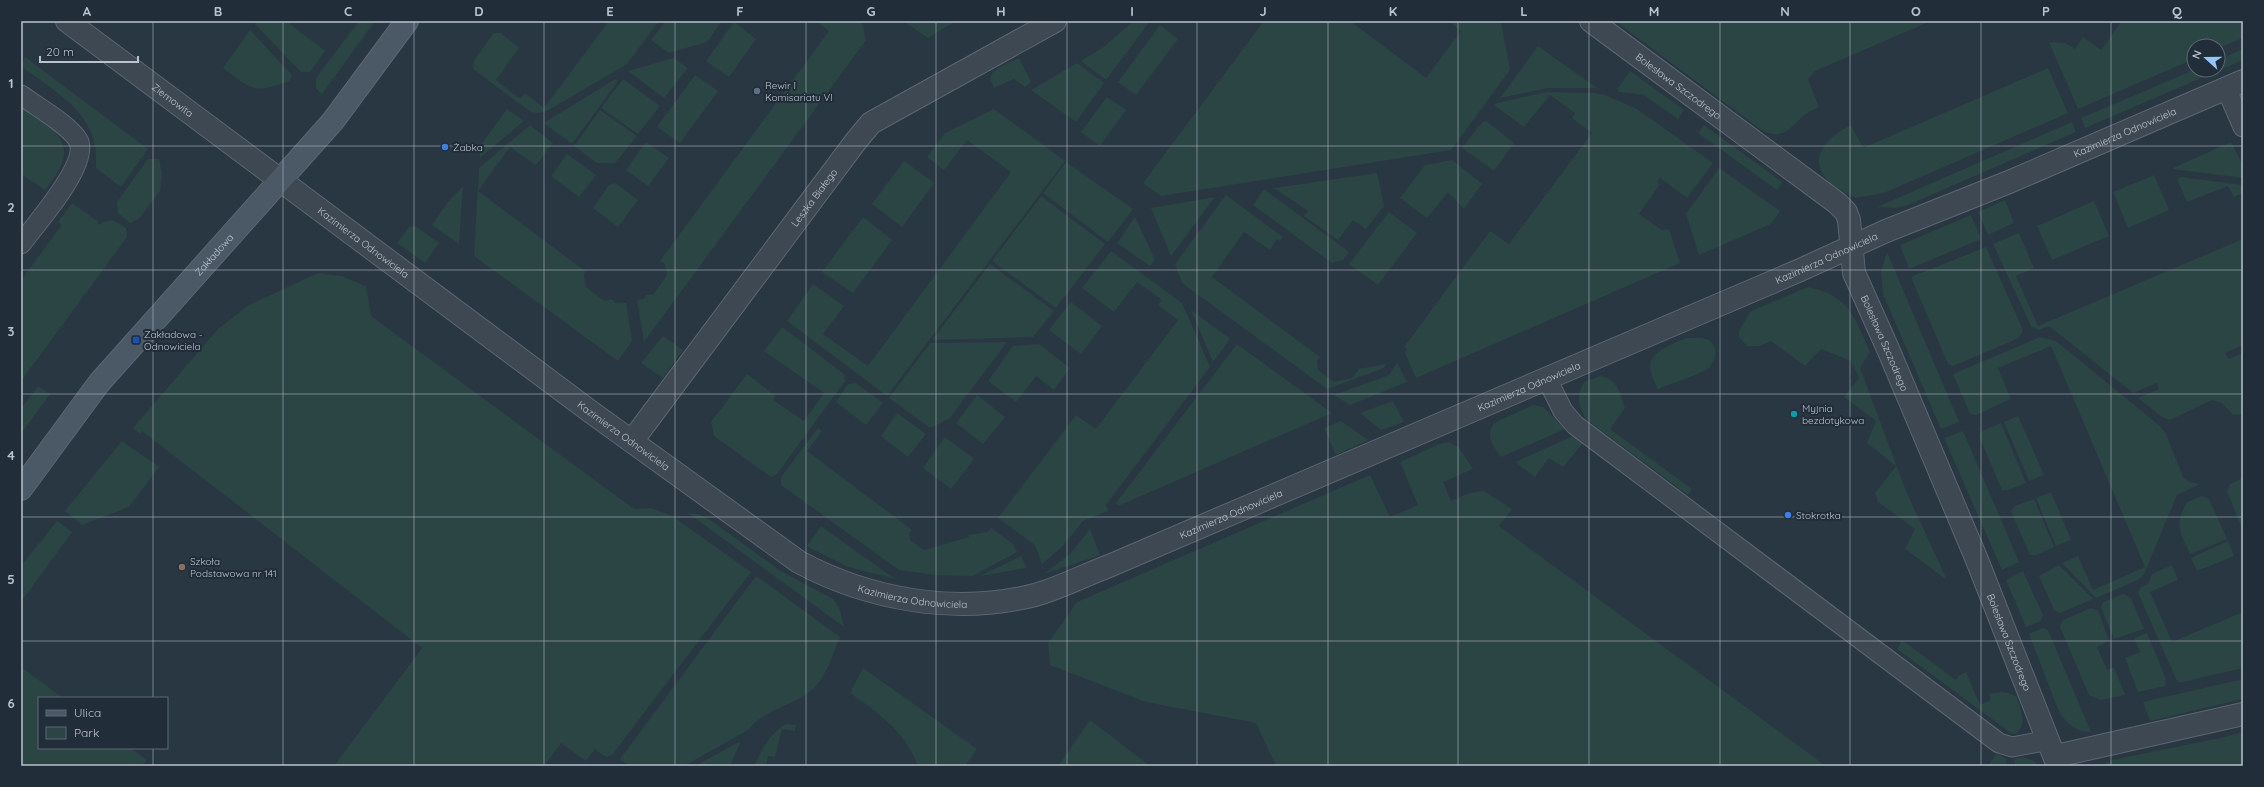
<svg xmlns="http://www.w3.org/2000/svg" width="2264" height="787" viewBox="0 0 2264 787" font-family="Quicksand,sans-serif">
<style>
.green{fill:#2b4444}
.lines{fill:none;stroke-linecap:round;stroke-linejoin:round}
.lane-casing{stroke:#5b6671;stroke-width:21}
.street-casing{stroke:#5b6671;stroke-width:24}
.secondary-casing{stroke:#5b6671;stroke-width:24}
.lane{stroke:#3d4853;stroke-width:19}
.street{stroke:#3d4853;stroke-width:22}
.secondary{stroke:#4b5866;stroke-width:22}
.grid{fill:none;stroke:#bac3cd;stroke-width:1;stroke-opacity:0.55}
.service-dot{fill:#5c6f8a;stroke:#212d39;stroke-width:1.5}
.shop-dot{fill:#3f7fe0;stroke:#212d39;stroke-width:1.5}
.transit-dot{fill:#1a4fb4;stroke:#212d39;stroke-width:1.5}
.culture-dot{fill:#0f9aa8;stroke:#212d39;stroke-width:1.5}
.education-dot{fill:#8d6e63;stroke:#212d39;stroke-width:1.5}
.labels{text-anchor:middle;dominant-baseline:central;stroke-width:4;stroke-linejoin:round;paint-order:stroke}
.poi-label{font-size:10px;fill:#bac3cd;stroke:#212d39;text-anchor:start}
.street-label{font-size:10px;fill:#bac3cd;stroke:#212d39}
.neatline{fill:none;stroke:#bac3cd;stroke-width:1.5}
.grid-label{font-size:13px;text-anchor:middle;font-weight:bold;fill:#bac3cd}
</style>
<rect width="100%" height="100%" fill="#293743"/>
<!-- green -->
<g class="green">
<path d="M 258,21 L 286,21 L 325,51 L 310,72 L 301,72 L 255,24 Z"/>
<path d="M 359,21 L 375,21 L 322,94 L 316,88 L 316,78 Z"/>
<path d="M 609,21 L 659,21 L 627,64 L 549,110 L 539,113 L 531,112 L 473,69 L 474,60 L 494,33 L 501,33 L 519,48 L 496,80 L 520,99 L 525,93 L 544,108 Z"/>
<path d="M 666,21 L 722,21 L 707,42 L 669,53 L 651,40 Z"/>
<path d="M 816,21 L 862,21 L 866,40 L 644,342 L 637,300 L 644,299 L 646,295 L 654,294 L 667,275 L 665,264 L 660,261 L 829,31 Z"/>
<path d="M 903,21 L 956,21 L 928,38 Z"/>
<path d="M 1133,21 L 1150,21 L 1106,80 L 1081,61 L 1105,46 Z"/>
<path d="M 1264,21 L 1350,21 L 1426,78 L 1461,31 L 1449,21 L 1501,21 L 1510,70 L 1451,150 L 1161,196 L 1143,183 Z"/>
<path d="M 1615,21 L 1931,21 L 1815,71 L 1808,79 L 1819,107 C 1815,109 1810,111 1806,114 C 1790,126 1786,141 1763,131 Z"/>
<path d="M 2122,21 L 2243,21 L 2243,38 L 2218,48 L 2218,46 L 2194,46 L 2194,59 L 2078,109 L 2049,42 L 2065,43 L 2075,49 L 2083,37 L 2101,50 Z"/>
<path d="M 734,22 L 756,39 L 729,77 L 706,61 Z"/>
<path d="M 1160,25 L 1178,39 L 1136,95 L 1118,82 Z"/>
<path d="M 250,30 L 290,73 L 292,76 L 289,81 C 254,94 251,90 223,68 Z"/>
<path d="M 1538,46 L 1597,88 L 1548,88 L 1500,98 Z"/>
<path d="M 2243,49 L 2243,60 L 2085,128 L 2081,118 L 2194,70 L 2218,70 L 2218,60 Z"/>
<path d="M 25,57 L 148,149 L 121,187 L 96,168 C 100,114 59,95 21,66 Z"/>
<path d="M 673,58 L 688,68 L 664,98 L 628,71 Z"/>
<path d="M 1019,58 L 1031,82 L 1025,87 L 1014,79 L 994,88 L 990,79 L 992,73 L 998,68 Z"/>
<path d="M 1077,63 L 1104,83 L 1076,122 L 1031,90 Z"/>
<path d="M 2048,68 L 2068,113 L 1884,193 L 1855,198 C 1846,192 1829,185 1824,176 C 1808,153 1833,134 1851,125 L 1863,148 Z"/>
<path d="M 1630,71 L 1684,110 L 1678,119 L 1644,95 L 1619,92 L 1617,89 Z"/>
<path d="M 695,75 L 718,91 L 680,143 L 657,127 Z"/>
<path d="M 615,79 L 618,81 L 572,144 L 544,123 Z"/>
<path d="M 623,79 L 660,106 L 638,134 L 601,108 Z"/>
<path d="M 1547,92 L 1594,93 L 1605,95 L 1637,109 L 1713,163 L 1687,198 L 1660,178 L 1657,182 L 1660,184 L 1639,214 L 1662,230 L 1669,229 L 1680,263 L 1416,378 L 1405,353 L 1407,349 L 1404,347 L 1490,231 L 1509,244 L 1592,133 L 1572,118 L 1575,113 L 1550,95 L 1524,127 L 1494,105 L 1497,103 Z"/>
<path d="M 1107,97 L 1126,110 L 1100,146 L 1081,132 Z"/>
<path d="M 21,105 C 59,133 83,145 45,190 L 21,174 Z"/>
<path d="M 507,109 L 524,121 L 480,158 L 480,146 Z"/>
<path d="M 994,109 L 1065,161 L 887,396 L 787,321 L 813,284 L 844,306 L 823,334 L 868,366 L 1011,172 L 967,140 L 944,170 L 927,157 L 945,133 Z"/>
<path d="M 600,110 L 637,136 L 615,163 L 597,163 L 574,146 Z"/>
<path d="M 1486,121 L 1514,143 L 1494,171 L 1462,148 L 1482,122 Z"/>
<path d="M 2072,122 L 2076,132 L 1908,205 L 1895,208 L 1877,207 Z"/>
<path d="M 530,125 L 553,143 L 536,165 L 510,147 L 478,191 L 585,271 L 584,277 L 586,287 L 604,301 L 612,299 L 615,303 L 626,303 L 632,341 L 618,361 L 474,256 L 479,168 Z"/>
<path d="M 1704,125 L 1782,182 L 1777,190 L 1698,133 Z"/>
<path d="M 646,142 L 669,158 L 648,186 L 626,170 Z"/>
<path d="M 2231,142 L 2243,165 L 2243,178 L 2173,169 L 2173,168 Z"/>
<path d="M 567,154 L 596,175 L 579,197 L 551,176 Z"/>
<path d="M 148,159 L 159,159 L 162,173 L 160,191 L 139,219 L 130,223 L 118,213 L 117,202 Z"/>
<path d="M 1452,160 L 1482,184 L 1464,209 L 1448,192 L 1427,218 L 1400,198 L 1425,165 Z"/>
<path d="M 904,161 L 934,183 L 902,227 L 872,204 Z"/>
<path d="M 1066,162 L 1133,209 L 1108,242 L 1043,193 Z"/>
<path d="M 1719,168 L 1780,211 L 1771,224 L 1699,255 L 1686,214 Z"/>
<path d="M 1377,173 L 1384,206 L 1366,229 L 1353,220 L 1338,240 L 1304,216 L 1308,211 L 1274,188 Z"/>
<path d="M 2154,175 L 2169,210 L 2128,228 L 2113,192 Z"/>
<path d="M 2181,177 L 2243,185 L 2243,193 L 2234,197 L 2228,186 L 2187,202 L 2177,179 Z"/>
<path d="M 615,183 L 638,200 L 618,227 L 593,208 L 609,185 Z"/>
<path d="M 463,186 L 459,244 L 432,225 L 447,203 Z"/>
<path d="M 1264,189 L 1349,252 L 1343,260 L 1332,263 L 1253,205 Z"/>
<path d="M 1226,195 L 1283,237 L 1280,241 L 1277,239 L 1270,250 L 1244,232 L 1212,277 L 1320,357 L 1317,360 L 1318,370 L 1334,382 L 1352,378 L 1359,369 L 1386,364 L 1384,368 L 1327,389 L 1182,283 L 1175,264 Z"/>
<path d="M 1041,196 L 1105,244 L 1056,308 L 992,261 Z"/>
<path d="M 1215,197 L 1171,256 L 1151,208 Z"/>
<path d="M 2005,200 L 2014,223 L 1988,235 L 1978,212 Z"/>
<path d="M 2094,201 L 2109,236 L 2052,260 L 2037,226 Z"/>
<path d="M 72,203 L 97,221 L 99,225 L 103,222 L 113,220 L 126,228 L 127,237 L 21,381 L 21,280 L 62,225 L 58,222 Z"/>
<path d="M 1389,212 L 1417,233 L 1378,285 L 1349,264 Z"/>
<path d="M 1971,215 L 1981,239 L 1909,269 L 1900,245 Z"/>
<path d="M 863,217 L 892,240 L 853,293 L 822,272 Z"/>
<path d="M 1135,217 L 1155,260 L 1150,266 L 1117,243 Z"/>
<path d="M 415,226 L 439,243 L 425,263 L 397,243 L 409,227 Z"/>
<path d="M 2019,233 L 2034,268 L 2016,276 L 2038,326 L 2243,239 L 2243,345 L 2225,353 L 2228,359 L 2243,353 L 2243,414 L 2233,415 L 2222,403 L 2212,400 L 2170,420 L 2162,417 L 2138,398 L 2159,389 L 2157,383 L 2133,393 L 2049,326 L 2039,330 L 2031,326 L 1993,244 Z"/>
<path d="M 1986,247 L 2023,330 L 2019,338 L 1953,366 L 1948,364 L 1911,277 Z"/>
<path d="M 1111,251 L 1182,303 L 1210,367 L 1106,505 L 1108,511 L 1083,521 L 1063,546 L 1042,564 L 1035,545 L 998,518 L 1076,415 L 1096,429 L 1178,320 L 1158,305 L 1162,300 L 1137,282 L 1114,312 L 1082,288 Z"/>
<path d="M 1887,252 L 1959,422 L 1941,429 L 1883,294 L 1881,271 Z"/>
<path d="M 990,264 L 1054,311 L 1033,337 L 932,340 Z"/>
<path d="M 318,273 L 341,276 L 366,286 L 371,316 L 634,509 L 651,508 L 672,516 L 751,572 L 612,755 L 606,757 L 595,749 L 586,761 L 561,743 L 544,766 L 334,766 L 431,636 L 422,648 L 142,431 L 140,434 L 133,428 L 218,329 L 249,305 Z"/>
<path d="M 1808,287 C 1849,295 1855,318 1870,352 L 1860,368 L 1906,491 L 1947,580 L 1905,549 L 1915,529 L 1878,502 L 1875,493 L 1896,466 L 1867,443 L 1876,421 L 1844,397 L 1859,378 L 1851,361 L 1821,349 L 1805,366 L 1771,341 L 1760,346 L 1747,346 L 1739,337 L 1739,331 L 1751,311 Z"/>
<path d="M 1071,302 L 1102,326 L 1081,354 L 1049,330 Z"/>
<path d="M 1191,310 L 1230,339 L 1213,362 Z"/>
<path d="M 782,327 L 844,374 L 845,381 L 777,474 L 771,477 L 714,436 L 711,422 L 747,374 L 775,396 L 773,400 L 804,421 L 824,393 L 764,351 Z"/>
<path d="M 663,336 L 683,350 L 663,378 L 641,363 Z"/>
<path d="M 2040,337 L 2056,341 L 2160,426 L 2166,434 L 2183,477 L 2189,482 L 2200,484 L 2177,495 L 2144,574 L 2138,580 L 2096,598 L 2062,563 L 2078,556 L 2093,590 L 2145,567 L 2051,346 L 1998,368 L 2011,399 L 1976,415 L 1970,414 L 1953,374 Z"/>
<path d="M 1686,338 C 1697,338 1710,335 1715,348 C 1717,354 1714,363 1709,368 C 1704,373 1667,385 1658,389 C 1655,383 1651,375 1650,369 C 1648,351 1674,344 1686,338 Z"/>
<path d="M 1007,342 L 949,419 L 930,428 L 889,398 L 930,343 Z"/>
<path d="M 1039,344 L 1070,368 L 1054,390 L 1036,376 L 1016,402 L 988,381 L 1013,346 Z"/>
<path d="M 1237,344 L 1332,413 L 1118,506 L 1116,503 Z"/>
<path d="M 1397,363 L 1407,382 L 1350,405 L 1334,395 L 1389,375 Z"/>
<path d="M 1600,376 C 1618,379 1620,393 1625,408 L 1610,429 L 1692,489 L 1688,495 L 1587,420 C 1578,407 1576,396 1584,382 Z"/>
<path d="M 856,383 L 883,403 L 866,425 L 836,402 L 848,384 Z"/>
<path d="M 38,386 L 50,394 L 21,434 L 21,409 Z"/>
<path d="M 977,395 L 1005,417 L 983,444 L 956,423 Z"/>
<path d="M 1393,401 L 1404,422 L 1381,430 L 1360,413 Z"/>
<path d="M 1533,405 L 1543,407 L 1565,429 L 1501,457 C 1492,444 1485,437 1494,423 Z"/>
<path d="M 897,413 L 926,434 L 908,457 L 881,436 Z"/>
<path d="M 2018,416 L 2044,475 L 2029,481 L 2004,422 Z"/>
<path d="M 1341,421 L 1368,440 L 1336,455 L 1324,428 Z"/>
<path d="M 2001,423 L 2026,483 L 2008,490 L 2002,490 L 1979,436 L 1982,431 Z"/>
<path d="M 818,428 L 822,431 L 807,451 L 912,530 L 909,533 L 910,540 L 924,550 L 969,537 L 968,535 L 987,532 L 991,528 L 1012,543 L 1017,552 L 973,576 L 935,575 L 899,570 L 781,485 L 781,477 Z"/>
<path d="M 1963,431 L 2019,562 L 2002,570 L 1944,438 Z"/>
<path d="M 1573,436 L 1583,443 L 1563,467 L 1549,458 L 1535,477 L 1515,462 Z"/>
<path d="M 945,437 L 974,459 L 951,489 L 923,468 Z"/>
<path d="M 122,441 L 159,467 L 129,507 L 82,525 L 65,511 Z"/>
<path d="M 1449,442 L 1459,448 L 1473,469 L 1443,482 L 1451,501 L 1469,493 L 1484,491 L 1512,509 L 1499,526 L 1826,766 L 1276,766 L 1256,723 L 1146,702 L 1050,665 L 1048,643 L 1077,602 L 1370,475 L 1390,517 L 1418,505 L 1400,462 L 1442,443 Z"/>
<path d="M 2243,478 L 2243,531 L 2227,491 L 2230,484 Z"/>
<path d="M 2051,492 L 2071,540 L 2056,546 L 2036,498 Z"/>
<path d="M 2202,496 L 2209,499 L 2227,539 L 2190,554 C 2180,532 2174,525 2187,502 Z"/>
<path d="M 2034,499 L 2054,547 L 2037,555 L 2030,555 L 2011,511 L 2015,506 Z"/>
<path d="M 688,513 L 698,514 L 709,519 L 779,570 L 833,599 L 839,607 L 844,627 Z"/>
<path d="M 57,521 L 72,532 L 21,602 L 21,566 Z"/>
<path d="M 821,526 L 895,579 L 848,567 L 810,548 L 807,546 Z"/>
<path d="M 1090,529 L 1100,555 L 1044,574 L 1070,554 Z"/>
<path d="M 2228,541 L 2234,556 L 2197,571 L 2191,558 Z"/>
<path d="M 1021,556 L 1027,568 L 980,576 Z"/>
<path d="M 2059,565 L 2093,599 L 2060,613 L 2054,610 L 2039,576 Z"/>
<path d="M 2172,565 L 2178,580 L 2150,592 L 2172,642 L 2243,612 L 2243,668 L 2183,682 L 2179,682 L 2176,679 L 2138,593 L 2141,587 L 2148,584 L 2152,574 Z"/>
<path d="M 2023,571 L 2043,615 L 2041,621 L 2026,627 L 2006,580 Z"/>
<path d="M 756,576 L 840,637 C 832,655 827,676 813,689 C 793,707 767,707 748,730 L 684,766 L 629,766 L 620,759 Z"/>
<path d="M 2123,594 L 2131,598 L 2144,629 L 2114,639 L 2101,607 L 2103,602 Z"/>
<path d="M 2091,608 L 2098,610 L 2109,641 L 2097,647 L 2107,670 L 2114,667 L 2125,695 L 2100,700 L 2089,695 L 2060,627 L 2063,620 Z"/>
<path d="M 2043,628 L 2048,630 L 2091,732 C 2077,733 2066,723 2059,712 L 2029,634 Z"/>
<path d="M 2147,633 L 2166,679 L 2165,686 L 2138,692 L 2125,658 L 2140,652 L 2134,638 Z"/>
<path d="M 1902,640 L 1956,680 L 1958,676 L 1966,672 L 1980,705 L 1991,700 L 1989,694 C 2000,691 2007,691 2017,697 C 2020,710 2029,725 2015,734 L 2011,733 L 1897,649 Z"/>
<path d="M 21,667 L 63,698 L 39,698 L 39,748 L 131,748 L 147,760 L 142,766 L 129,764 L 127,766 L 21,766 Z"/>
<path d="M 863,668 L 977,749 L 965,766 L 918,766 C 906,732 878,713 850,693 Z"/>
<path d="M 2243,679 L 2243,699 L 2150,721 L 2143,702 Z"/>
<path d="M 1090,720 L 1150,766 L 1058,766 Z"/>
<path d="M 786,724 L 796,725 L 795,731 L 782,729 L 775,757 L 768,756 L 766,766 L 754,766 C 762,750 769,733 786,724 Z"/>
<path d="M 2243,732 L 2243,766 L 2099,766 L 2112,760 L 2220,738 Z"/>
<path d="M 739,742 L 740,743 L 730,766 L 695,766 Z"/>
<path d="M 1997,753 L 2006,759 L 2007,766 L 1988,766 Z"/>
<path d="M 2023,757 L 2034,761 L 2038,766 L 2015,766 L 2014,759 Z"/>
</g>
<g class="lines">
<defs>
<g id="lane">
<path d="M 2226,88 L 2243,127"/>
<path d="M 21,95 C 37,107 68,124 78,140 C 91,163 34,226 21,244"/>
<path d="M 1547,379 L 1563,411 L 1575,425 L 1999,743 L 2012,747 L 2049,740"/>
</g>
<g id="street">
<path id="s1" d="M 67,21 L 591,412 L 799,562 C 870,600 956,615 1035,595 C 1060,588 1085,575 1109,566 L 1798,271 L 1886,231 L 2009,182 L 2243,81"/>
<path id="s2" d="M 1591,21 L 1837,203 L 1846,212 L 1849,220 L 1854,273 L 1888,349 L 1977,560 L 2058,766"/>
<path id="s3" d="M 632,441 L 856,141 L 871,123 L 1055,21"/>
<path d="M 2056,756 L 2243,714"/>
</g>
<g id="secondary">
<path id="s4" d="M 21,489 L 99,383 L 333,121 L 407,21"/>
</g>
</defs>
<!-- lane casing -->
<use href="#lane" class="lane-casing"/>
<!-- street casing -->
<use href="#street" class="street-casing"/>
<!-- secondary casing -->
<use href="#secondary" class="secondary-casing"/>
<!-- lane -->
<use href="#lane" class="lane"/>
<!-- street -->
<use href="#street" class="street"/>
<!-- secondary -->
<use href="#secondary" class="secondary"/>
</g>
<!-- grid -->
<path class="grid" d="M 153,21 L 153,698M 283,21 L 283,766M 414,21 L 414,766M 544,21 L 544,766M 675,21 L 675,766M 806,21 L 806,766M 936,21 L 936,766M 1067,21 L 1067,766M 1197,21 L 1197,766M 1328,21 L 1328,766M 1458,21 L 1458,766M 1589,21 L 1589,766M 1720,21 L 1720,766M 1850,21 L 1850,766M 1981,21 L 1981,766M 2111,21 L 2111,766M 21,146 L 2243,146M 21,270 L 2243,270M 21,394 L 2243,394M 21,517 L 2243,517M 21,641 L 2243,641M 153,748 L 153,766"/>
<!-- markers -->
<circle class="service-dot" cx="757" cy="91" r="4"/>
<g class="shop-dot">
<circle cx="445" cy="147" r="4"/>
<circle cx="1788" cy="515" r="4"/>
</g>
<rect class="transit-dot" x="132" y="336" width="8" height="8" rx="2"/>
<circle class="culture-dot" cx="1794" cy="414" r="4"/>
<circle class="education-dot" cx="182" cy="567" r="4"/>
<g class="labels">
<!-- poi labels -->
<g class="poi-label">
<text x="765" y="85">Rewir I<tspan x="765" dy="12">Komisariatu VI</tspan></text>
<text x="453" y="147">Żabka</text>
<text x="144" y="334">Zakładowa -<tspan x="144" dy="12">Odnowiciela</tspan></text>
<text x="1802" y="408">Myjnia<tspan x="1802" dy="12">bezdotykowa</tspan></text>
<text x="1796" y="515">Stokrotka</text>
<text x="190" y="561">Szkoła<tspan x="190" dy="12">Podstawowa nr 141</tspan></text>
</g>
<!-- street labels -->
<g class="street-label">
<text stroke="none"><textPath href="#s2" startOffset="109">Bolesława Szczodrego</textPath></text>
<text stroke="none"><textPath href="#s1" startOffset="132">Ziemowita</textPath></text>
<text stroke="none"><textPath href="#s1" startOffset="2338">Kazimierza Odnowiciela</textPath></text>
<text stroke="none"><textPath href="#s3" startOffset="304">Leszka Białego</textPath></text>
<text stroke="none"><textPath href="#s1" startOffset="370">Kazimierza Odnowiciela</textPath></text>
<text stroke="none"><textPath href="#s4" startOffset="304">Zakładowa</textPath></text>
<text stroke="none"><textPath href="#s1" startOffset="2014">Kazimierza Odnowiciela</textPath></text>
<text stroke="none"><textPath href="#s2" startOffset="457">Bolesława Szczodrego</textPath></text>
<text stroke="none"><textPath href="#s1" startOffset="1690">Kazimierza Odnowiciela</textPath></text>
<text stroke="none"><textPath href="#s1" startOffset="694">Kazimierza Odnowiciela</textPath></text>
<text stroke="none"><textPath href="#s1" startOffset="1366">Kazimierza Odnowiciela</textPath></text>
<text stroke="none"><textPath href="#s1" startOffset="1030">Kazimierza Odnowiciela</textPath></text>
<text stroke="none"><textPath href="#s2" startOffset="781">Bolesława Szczodrego</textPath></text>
</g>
</g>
<!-- border -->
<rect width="2264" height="787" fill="none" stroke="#212d39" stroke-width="44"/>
<!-- legend -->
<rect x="38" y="697" width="130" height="52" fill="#212d39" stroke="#5e6974"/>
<rect x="46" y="710" width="20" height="6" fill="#4b5866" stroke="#5e6974"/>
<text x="74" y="717" font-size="12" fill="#bac3cd">Ulica</text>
<rect x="46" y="727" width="20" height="12" fill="#2b4444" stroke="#5e6974"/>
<text x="74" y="737" font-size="12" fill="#bac3cd">Park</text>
<!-- north arrow -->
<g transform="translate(2206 58) rotate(291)"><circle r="19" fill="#212d39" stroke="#5e6974"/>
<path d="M0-3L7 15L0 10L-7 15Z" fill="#97c5f5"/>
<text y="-6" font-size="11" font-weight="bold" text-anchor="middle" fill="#bac3cd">N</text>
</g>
<!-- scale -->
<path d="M40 56v6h98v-6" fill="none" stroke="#bac3cd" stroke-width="2"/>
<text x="46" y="56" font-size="12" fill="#bac3cd" stroke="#212d39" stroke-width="3" paint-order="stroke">20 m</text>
<rect x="22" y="22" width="2220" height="743" class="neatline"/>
<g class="grid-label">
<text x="87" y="16">A</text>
<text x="218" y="16">B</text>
<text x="348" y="16">C</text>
<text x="479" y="16">D</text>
<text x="610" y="16">E</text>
<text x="740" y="16">F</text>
<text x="871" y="16">G</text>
<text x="1001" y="16">H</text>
<text x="1132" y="16">I</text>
<text x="1263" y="16">J</text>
<text x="1393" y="16">K</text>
<text x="1524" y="16">L</text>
<text x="1654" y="16">M</text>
<text x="1785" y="16">N</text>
<text x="1916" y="16">O</text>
<text x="2046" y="16">P</text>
<text x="2177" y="16">Q</text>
<text x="11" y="88">1</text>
<text x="11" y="212">2</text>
<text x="11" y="336">3</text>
<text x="11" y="460">4</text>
<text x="11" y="584">5</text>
<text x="11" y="708">6</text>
</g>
</svg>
